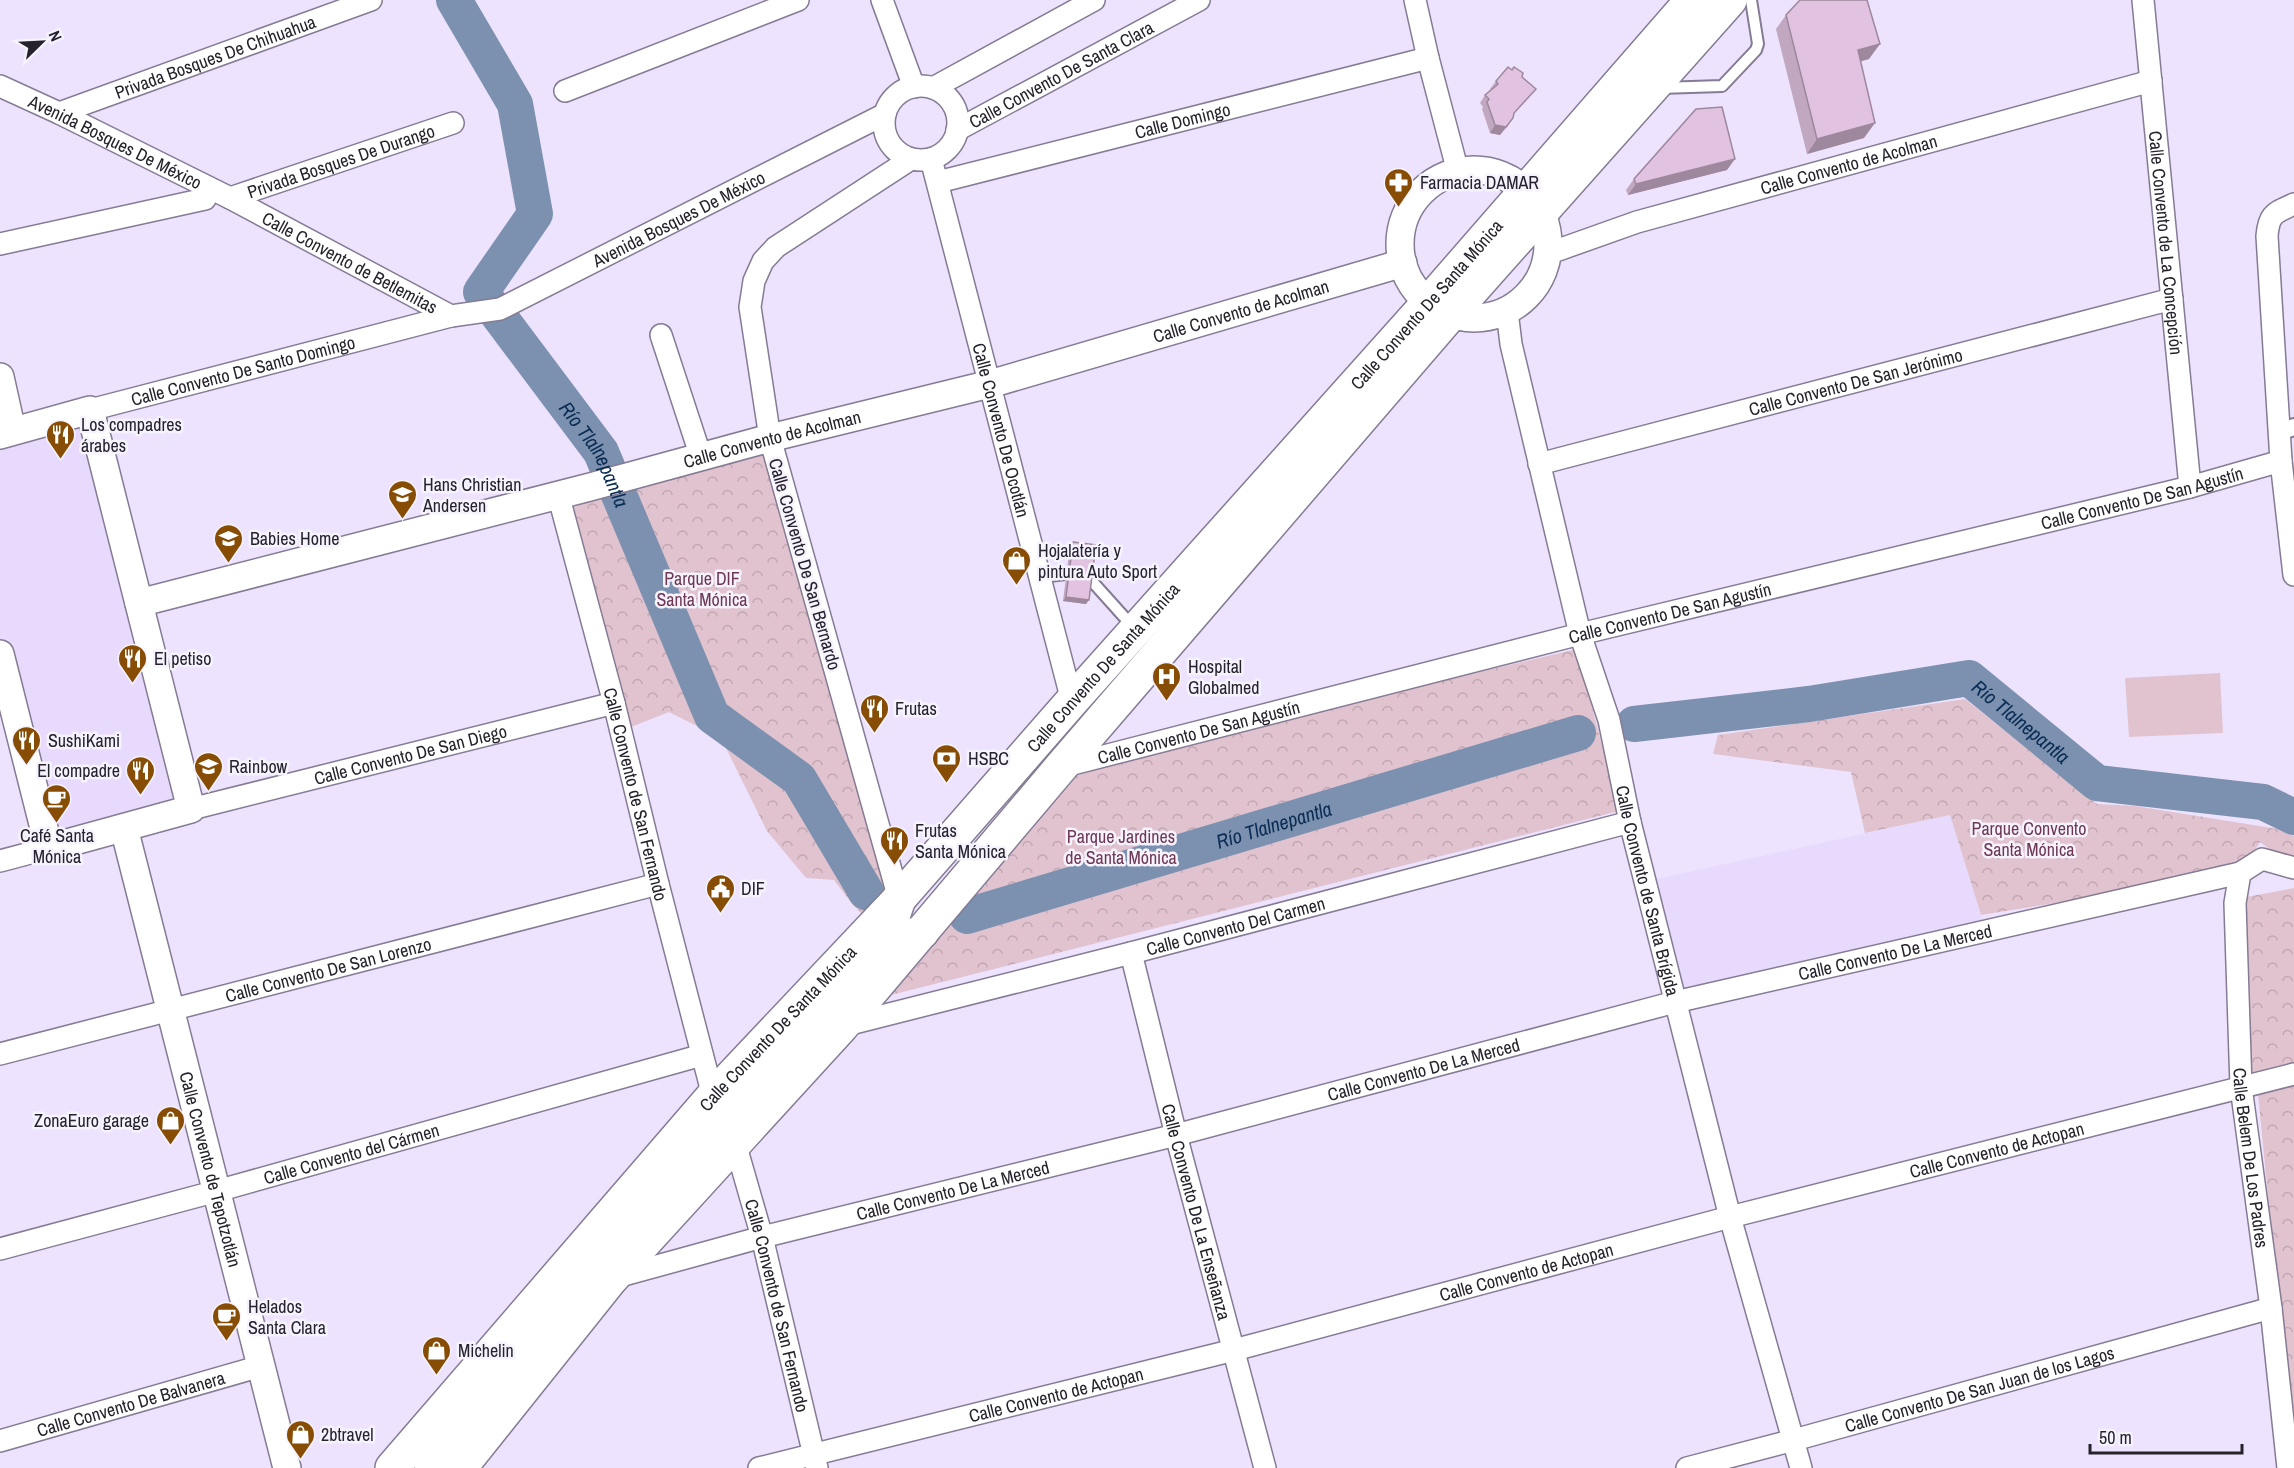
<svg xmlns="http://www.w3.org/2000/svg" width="2294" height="1468" viewBox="0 0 2294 1468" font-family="'Archivo Narrow',sans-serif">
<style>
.built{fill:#e8dafd}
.green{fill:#e1c3cf}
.park{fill:url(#park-crowns)}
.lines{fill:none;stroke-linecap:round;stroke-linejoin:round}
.river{stroke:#7b91af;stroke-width:36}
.service-casing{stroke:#857b94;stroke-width:14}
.pedestrian-casing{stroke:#857b94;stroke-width:20}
.minor-casing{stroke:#857b94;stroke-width:24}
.tertiary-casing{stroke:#857b94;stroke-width:30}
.primary-casing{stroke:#857b94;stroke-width:36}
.motorway-casing{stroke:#857b94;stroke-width:36}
.service{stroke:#fff;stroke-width:10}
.pedestrian{stroke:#fff;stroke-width:16}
.minor{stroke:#fff;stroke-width:21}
.tertiary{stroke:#fff;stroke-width:27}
.primary{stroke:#fff;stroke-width:33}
.motorway{stroke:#fff;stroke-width:33}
.wall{fill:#c2a7c1}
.shaded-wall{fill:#9e889d}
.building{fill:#e1c2e0;stroke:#9e889d;stroke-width:1.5}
.labels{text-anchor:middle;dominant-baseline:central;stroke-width:5;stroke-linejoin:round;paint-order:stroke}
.street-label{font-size:18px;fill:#26222c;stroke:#f7f3fe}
.poi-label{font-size:18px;fill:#26222c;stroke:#f7f3fe;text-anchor:start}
.park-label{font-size:18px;fill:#6e3852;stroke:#f7f3fe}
.water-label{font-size:20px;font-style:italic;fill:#0a2b53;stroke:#f7f3fe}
</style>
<defs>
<pattern id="park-crowns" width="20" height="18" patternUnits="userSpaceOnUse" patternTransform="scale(1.5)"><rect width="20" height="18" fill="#e1c3cf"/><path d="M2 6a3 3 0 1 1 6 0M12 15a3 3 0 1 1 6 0" fill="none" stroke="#c1a7b2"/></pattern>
</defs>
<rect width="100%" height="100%" fill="#ede3fe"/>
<!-- built -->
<g class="built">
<path d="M 90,410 L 191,809 L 49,848 L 0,660 L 0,435 Z"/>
<path d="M 1950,815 L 1987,935 L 1671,1012 L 1638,883 Z"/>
</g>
<!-- green -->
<path class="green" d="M 2220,673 L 2223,733 L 2129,737 L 2125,678 Z"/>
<!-- park -->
<g class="park">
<path d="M 770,438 L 886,880 L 882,900 L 863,915 L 852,904 L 834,880 L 806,878 L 767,831 L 721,738 L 669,712 L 631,727 L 571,508 Z"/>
<path d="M 1577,649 L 1619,811 L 887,996 L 1065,769 Z"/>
<path d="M 1965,699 L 2097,804 L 2135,806 L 2278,829 L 2294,836 L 2294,867 L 2260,842 L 2240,873 L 1981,915 L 1950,815 L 1865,833 L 1851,772 L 1713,754 L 1718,735 Z"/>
<path d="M 2294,888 L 2294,1062 L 2251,1073 L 2246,897 Z"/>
<path d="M 2294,1085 L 2294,1463 L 2258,1094 Z"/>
</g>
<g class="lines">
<!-- river -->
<g class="river">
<path id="s1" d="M 454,0 L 515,104 L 535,214 L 481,292 L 601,452 L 712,716 L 799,779 L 866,892"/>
<path id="s2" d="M 1634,724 L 1809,704 L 1969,678 L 2097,783 L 2263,802 L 2294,817"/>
<path id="s3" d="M 967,916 L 1578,733"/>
</g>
<defs>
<g id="service">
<path d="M 1660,88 L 1722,86 L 1756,50 L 1758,44 L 1751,0"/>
<path d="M 1040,577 L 1066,574"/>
<path d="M 1090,579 L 1134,628"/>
</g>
<path id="pedestrian" d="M 2279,432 L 2294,427"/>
<g id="minor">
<path d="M 882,0 L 914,87"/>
<path d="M 1415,0 L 1428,58 L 1458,172"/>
<path id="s4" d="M 2143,0 L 2190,487"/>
<path id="s5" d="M 0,86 L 59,113 L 230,198 L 451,316 L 500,309 L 885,114"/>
<circle cx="921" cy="123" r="37"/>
<path d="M 933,88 L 1094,0"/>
<path d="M 565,91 L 798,0"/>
<path id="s6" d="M 59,113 L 371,0"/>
<path id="s7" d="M 957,130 L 1199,0"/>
<path id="s8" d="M 931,159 L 1072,701"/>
<path id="s9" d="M 938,182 L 1428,58"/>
<path id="s10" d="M 230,198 L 453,123"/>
<path d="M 2294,204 C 2275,213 2269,213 2267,236 L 2281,461 L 2294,575"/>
<path d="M 0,244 L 205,199"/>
<path id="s11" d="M 1547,254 L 1637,222 L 2151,81"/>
<path id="s12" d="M 1507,311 L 1511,344 L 1580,634 L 1609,720 L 1630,822 L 1730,1217 L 1801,1468"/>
<path d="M 661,335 L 701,457"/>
<path id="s13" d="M 90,410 L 451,316"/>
<path id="s14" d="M 1539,464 L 2172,299"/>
<path id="s15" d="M 558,494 L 614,703 L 658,884 L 713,1096"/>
<path id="s16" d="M 1061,767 L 1580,634 L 2190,487 L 2281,461"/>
<path id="s17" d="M 191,809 L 614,703"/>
<path d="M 0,861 L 49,848"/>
<path id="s18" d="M 2240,873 L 2235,903 L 2241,1087 L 2271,1308 L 2288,1468"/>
<path d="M 899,899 L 770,438 L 750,307 L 754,281 L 763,261 L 776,247 L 911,159"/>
<path id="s19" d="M 1131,953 L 1176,1135 L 1265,1468"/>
<path id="s20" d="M 842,1026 L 1131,953 L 1630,822"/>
<path id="s21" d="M 0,1054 L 658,884"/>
<path id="s22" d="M 735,1143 L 762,1237 L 817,1468"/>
<path id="s23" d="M 0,1249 L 217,1191 L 702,1055"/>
<path id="s24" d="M 613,1278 L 762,1237 L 1176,1135 L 1675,1002 L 2240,873 L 2262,859 L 2294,868"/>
<path id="s25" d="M 0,1441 L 261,1366"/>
<path id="s26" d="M 759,1468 L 1234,1350 L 1730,1217 L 2294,1074"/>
<path id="s27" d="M 1687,1468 L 1794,1440 L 2271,1308"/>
</g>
<g id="tertiary">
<circle cx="1474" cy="244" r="74"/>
<path d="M 0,377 L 12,431"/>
<path d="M 0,435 L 90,410 L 191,809 L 49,848 L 0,654"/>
<path id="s28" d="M 139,603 L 590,487 L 770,438 L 990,384 L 1403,263"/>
<path id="s29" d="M 124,828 L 287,1468"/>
</g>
<g id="primary">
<path id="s30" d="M 392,1468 L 713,1096 L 899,899 L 1072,701 L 1429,302 L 1692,0"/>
<path d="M 460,1468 L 611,1279 L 842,1026 L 1061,767 L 1450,315 L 1730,0"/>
</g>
<g id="motorway">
<path d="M 883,946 L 922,932"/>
<path d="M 431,1468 L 730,1114 L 883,946 L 899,899"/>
</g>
</defs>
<!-- service casing -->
<use href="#service" class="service-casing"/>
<!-- pedestrian casing -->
<use href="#pedestrian" class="pedestrian-casing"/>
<!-- minor casing -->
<use href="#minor" class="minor-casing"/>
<!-- tertiary casing -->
<use href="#tertiary" class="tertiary-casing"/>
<!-- primary casing -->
<use href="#primary" class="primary-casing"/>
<!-- motorway casing -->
<use href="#motorway" class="motorway-casing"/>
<!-- service -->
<use href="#service" class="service"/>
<!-- pedestrian -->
<use href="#pedestrian" class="pedestrian"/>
<!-- minor -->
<use href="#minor" class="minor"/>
<!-- tertiary -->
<use href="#tertiary" class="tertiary"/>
<!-- primary -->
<use href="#primary" class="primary"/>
<!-- motorway -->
<use href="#motorway" class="motorway"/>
</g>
<!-- wall -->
<g class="wall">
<path d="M 1786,15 L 1869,59 L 1860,61 L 1864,138 L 1807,154 L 1776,29 Z"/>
<path d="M 1522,77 L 1530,96 L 1513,115 L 1508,126 L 1500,135 L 1490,133 L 1482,109 L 1483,107 L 1480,103 L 1485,95 L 1491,90 L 1490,89 L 1496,81 Z"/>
<path d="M 1727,170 L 1628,195 L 1626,190 L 1634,179 Z"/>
<path d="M 1073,542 L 1086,604 L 1063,601 L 1070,546 Z"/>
</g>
<!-- shaded-wall -->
<g class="shaded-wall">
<path d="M 1880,44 L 1869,59 L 1848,65 L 1858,50 Z"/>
<path d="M 1513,118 L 1500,135 L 1490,133 L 1495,125 Z"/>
<path d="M 1875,123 L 1864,138 L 1807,154 L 1817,139 Z"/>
<path d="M 1735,159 L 1727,170 L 1628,195 L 1636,184 Z"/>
<path d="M 1066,597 L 1089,600 L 1086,604 L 1063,601 Z"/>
</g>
<!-- building -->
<g class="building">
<path d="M 1800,0 L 1867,0 L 1880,44 L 1858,50 L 1875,123 L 1817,139 L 1786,15 Z"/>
<path d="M 1508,67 L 1512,70 L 1514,67 L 1523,73 L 1522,77 L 1536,89 L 1514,113 L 1513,118 L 1506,127 L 1495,125 L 1487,102 L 1489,99 L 1485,95 L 1498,84 L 1496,81 Z"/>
<path d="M 1722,107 L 1735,159 L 1636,184 L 1634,179 L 1696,109 Z"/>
<path d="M 1073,542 L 1096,545 L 1089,600 L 1066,597 Z"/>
</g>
<!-- icons -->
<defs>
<symbol id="pharmacy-pin" viewBox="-11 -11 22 30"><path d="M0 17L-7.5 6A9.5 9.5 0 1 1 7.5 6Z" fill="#874d05" stroke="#f7f3fe"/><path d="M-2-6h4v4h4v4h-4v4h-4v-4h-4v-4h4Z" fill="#fff"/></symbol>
<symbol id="restaurant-pin" viewBox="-11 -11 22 30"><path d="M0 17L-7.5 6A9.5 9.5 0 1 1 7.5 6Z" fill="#874d05" stroke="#f7f3fe"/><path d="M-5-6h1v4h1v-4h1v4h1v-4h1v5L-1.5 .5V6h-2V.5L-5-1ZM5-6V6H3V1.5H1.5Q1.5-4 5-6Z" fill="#fff"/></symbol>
<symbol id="school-pin" viewBox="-11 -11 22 30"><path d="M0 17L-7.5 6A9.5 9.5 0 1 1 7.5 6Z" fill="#874d05" stroke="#f7f3fe"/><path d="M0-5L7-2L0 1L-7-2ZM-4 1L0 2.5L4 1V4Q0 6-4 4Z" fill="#fff"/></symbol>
<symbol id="shop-pin" viewBox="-11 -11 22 30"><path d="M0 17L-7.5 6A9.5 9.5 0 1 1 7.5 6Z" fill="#874d05" stroke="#f7f3fe"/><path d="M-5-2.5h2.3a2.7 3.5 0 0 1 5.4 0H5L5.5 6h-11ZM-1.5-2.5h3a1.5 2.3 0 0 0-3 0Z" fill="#fff"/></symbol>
<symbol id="hospital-pin" viewBox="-11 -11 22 30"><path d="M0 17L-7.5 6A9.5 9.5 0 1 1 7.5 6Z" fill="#874d05" stroke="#f7f3fe"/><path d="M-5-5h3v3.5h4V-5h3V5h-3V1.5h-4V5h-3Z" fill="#fff"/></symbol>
<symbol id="bank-pin" viewBox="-11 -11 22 30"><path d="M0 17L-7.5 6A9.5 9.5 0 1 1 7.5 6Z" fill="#874d05" stroke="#f7f3fe"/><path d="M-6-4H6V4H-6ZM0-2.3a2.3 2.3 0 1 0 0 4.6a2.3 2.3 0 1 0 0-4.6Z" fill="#fff"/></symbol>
<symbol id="cafe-pin" viewBox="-11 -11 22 30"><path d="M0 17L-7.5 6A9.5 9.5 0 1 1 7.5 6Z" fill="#874d05" stroke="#f7f3fe"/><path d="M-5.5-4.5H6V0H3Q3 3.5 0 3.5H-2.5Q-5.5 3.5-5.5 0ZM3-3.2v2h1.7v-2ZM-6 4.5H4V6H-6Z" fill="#fff"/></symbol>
<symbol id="civic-pin" viewBox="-11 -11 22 30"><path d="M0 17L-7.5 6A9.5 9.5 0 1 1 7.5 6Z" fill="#874d05" stroke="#f7f3fe"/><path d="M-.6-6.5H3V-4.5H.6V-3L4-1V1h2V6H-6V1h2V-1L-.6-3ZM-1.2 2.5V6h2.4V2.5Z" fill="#fff"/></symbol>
</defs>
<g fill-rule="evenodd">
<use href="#pharmacy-pin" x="1382" y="166" width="33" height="45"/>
<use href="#restaurant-pin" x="44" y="418" width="33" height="45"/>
<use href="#school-pin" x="386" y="478" width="33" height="45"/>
<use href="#school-pin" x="212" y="522" width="33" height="45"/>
<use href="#shop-pin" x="1000" y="544" width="33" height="45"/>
<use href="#restaurant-pin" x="116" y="642" width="33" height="45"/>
<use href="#hospital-pin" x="1150" y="660" width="33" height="45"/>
<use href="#restaurant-pin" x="858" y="692" width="33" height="45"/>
<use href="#restaurant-pin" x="10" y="724" width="33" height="45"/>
<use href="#bank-pin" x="930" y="742" width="33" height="45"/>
<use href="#school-pin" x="192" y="750" width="33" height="45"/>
<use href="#restaurant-pin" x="124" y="754" width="33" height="45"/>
<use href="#cafe-pin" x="40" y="782" width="33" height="45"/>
<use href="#restaurant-pin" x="878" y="824" width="33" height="45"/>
<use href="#civic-pin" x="704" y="872" width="33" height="45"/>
<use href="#shop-pin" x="154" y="1104" width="33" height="45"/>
<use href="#cafe-pin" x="210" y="1300" width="33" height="45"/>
<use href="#shop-pin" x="420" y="1334" width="33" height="45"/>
<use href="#shop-pin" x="284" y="1418" width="33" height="45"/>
</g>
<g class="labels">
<!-- street labels -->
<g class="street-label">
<text stroke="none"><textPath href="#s6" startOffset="166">Privada Bosques De Chihuahua</textPath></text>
<text stroke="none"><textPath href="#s7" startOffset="118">Calle Convento De Santa Clara</textPath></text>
<text stroke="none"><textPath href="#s9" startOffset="252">Calle Domingo</textPath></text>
<text stroke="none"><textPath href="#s5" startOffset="128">Avenida Bosques De México</textPath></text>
<text stroke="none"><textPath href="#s10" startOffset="117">Privada Bosques De Durango</textPath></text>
<text stroke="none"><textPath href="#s11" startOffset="315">Calle Convento de Acolman</textPath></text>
<text stroke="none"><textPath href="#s5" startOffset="756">Avenida Bosques De México</textPath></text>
<text stroke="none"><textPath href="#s4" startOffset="244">Calle Convento de La Concepción</textPath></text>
<text stroke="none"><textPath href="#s5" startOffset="392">Calle Convento de Betlemitas</textPath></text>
<text stroke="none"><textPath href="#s30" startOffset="1557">Calle Convento De Santa Mónica</textPath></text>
<text stroke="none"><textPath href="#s28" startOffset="1140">Calle Convento de Acolman</textPath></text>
<text stroke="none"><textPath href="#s13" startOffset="158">Calle Convento De Santo Domingo</textPath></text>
<text stroke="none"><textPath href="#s14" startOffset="327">Calle Convento De San Jerónimo</textPath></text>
<text stroke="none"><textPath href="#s8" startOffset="280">Calle Convento De Ocotlán</textPath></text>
<text stroke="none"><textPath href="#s28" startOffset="654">Calle Convento de Acolman</textPath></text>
<text stroke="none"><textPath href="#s16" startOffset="1114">Calle Convento De San Agustín</textPath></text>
<text transform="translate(805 564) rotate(74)">Calle Convento De San Bernardo</text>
<text stroke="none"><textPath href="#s16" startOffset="628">Calle Convento De San Agustín</textPath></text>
<text stroke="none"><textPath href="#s30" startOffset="1071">Calle Convento De Santa Mónica</textPath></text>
<text stroke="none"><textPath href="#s16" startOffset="142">Calle Convento De San Agustín</textPath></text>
<text stroke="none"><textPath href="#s17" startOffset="226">Calle Convento De San Diego</textPath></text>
<text stroke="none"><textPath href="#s15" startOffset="310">Calle Convento de San Fernando</textPath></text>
<text stroke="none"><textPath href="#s12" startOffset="597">Calle Convento de Santa Brígida</textPath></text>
<text stroke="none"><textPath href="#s20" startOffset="406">Calle Convento Del Carmen</textPath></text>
<text stroke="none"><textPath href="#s24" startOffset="1323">Calle Convento De La Merced</textPath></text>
<text stroke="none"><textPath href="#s21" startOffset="339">Calle Convento De San Lorenzo</textPath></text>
<text stroke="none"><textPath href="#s30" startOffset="585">Calle Convento De Santa Mónica</textPath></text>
<text stroke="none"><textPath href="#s24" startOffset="837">Calle Convento De La Merced</textPath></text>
<text stroke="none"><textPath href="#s26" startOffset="1278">Calle Convento de Actopan</textPath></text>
<text stroke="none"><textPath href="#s23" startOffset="364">Calle Convento del Cármen</textPath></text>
<text stroke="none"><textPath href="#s18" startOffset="286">Calle Belem De Los Padres</textPath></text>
<text stroke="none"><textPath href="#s29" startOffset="352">Calle Convento de Tepotzotlán</textPath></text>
<text stroke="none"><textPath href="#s24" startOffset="351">Calle Convento De La Merced</textPath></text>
<text stroke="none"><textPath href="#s19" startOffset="267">Calle Convento De La Enseñanza</textPath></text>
<text stroke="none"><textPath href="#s26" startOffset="792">Calle Convento de Actopan</textPath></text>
<text stroke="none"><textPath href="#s22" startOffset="168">Calle Convento de San Fernando</textPath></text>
<text stroke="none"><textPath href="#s27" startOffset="303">Calle Convento De San Juan de los Lagos</textPath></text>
<text stroke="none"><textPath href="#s26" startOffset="306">Calle Convento de Actopan</textPath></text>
<text stroke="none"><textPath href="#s25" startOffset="136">Calle Convento De Balvanera</textPath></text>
</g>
<!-- poi labels -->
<g class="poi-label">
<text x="1420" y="182">Farmacia DAMAR</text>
<text x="81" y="424">Los compadres<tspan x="81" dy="21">árabes</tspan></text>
<text x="423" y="484">Hans Christian<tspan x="423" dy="21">Andersen</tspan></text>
<text x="250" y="538">Babies Home</text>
<text x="1038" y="550">Hojalatería y<tspan x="1038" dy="21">pintura Auto Sport</tspan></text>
<text x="154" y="658">El petiso</text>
<text x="1188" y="666">Hospital<tspan x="1188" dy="21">Globalmed</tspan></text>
<text x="895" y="708">Frutas</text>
<text x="48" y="740">SushiKami</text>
<text x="968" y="758">HSBC</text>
<text x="229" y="766">Rainbow</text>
<text x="120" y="770" text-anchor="end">El compadre</text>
<text x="915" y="830">Frutas<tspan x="915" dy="21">Santa Mónica</tspan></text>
<text x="57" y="835" text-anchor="middle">Café Santa<tspan x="57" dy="21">Mónica</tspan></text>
<text x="741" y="888">DIF</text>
<text x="149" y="1120" text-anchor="end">ZonaEuro garage</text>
<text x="248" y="1306">Helados<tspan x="248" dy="21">Santa Clara</tspan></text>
<text x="458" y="1350">Michelin</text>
<text x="321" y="1434">2btravel</text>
</g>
<!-- park labels -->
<g class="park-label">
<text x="702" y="578">Parque DIF<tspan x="702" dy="21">Santa Mónica</tspan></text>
<text x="2029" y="828">Parque Convento<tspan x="2029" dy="21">Santa Mónica</tspan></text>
<text x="1121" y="836">Parque Jardines<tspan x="1121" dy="21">de Santa Mónica</tspan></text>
</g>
<!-- water labels -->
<g class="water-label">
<text stroke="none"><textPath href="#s1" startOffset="526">Río Tlalnepantla</textPath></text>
<text stroke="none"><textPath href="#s2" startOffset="406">Río Tlalnepantla</textPath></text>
<text stroke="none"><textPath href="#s3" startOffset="320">Río Tlalnepantla</textPath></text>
</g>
</g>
<!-- north arrow -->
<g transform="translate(42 42) rotate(66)" stroke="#f7f3fe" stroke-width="4.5" paint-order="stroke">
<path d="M0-4.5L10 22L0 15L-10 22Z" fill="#26222c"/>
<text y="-9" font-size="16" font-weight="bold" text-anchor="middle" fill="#26222c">N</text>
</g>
<!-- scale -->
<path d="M2090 1444v9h152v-9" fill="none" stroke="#26222c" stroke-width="3"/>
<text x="2099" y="1444" font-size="18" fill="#26222c" stroke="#f7f3fe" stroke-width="4.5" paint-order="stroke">50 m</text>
</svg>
